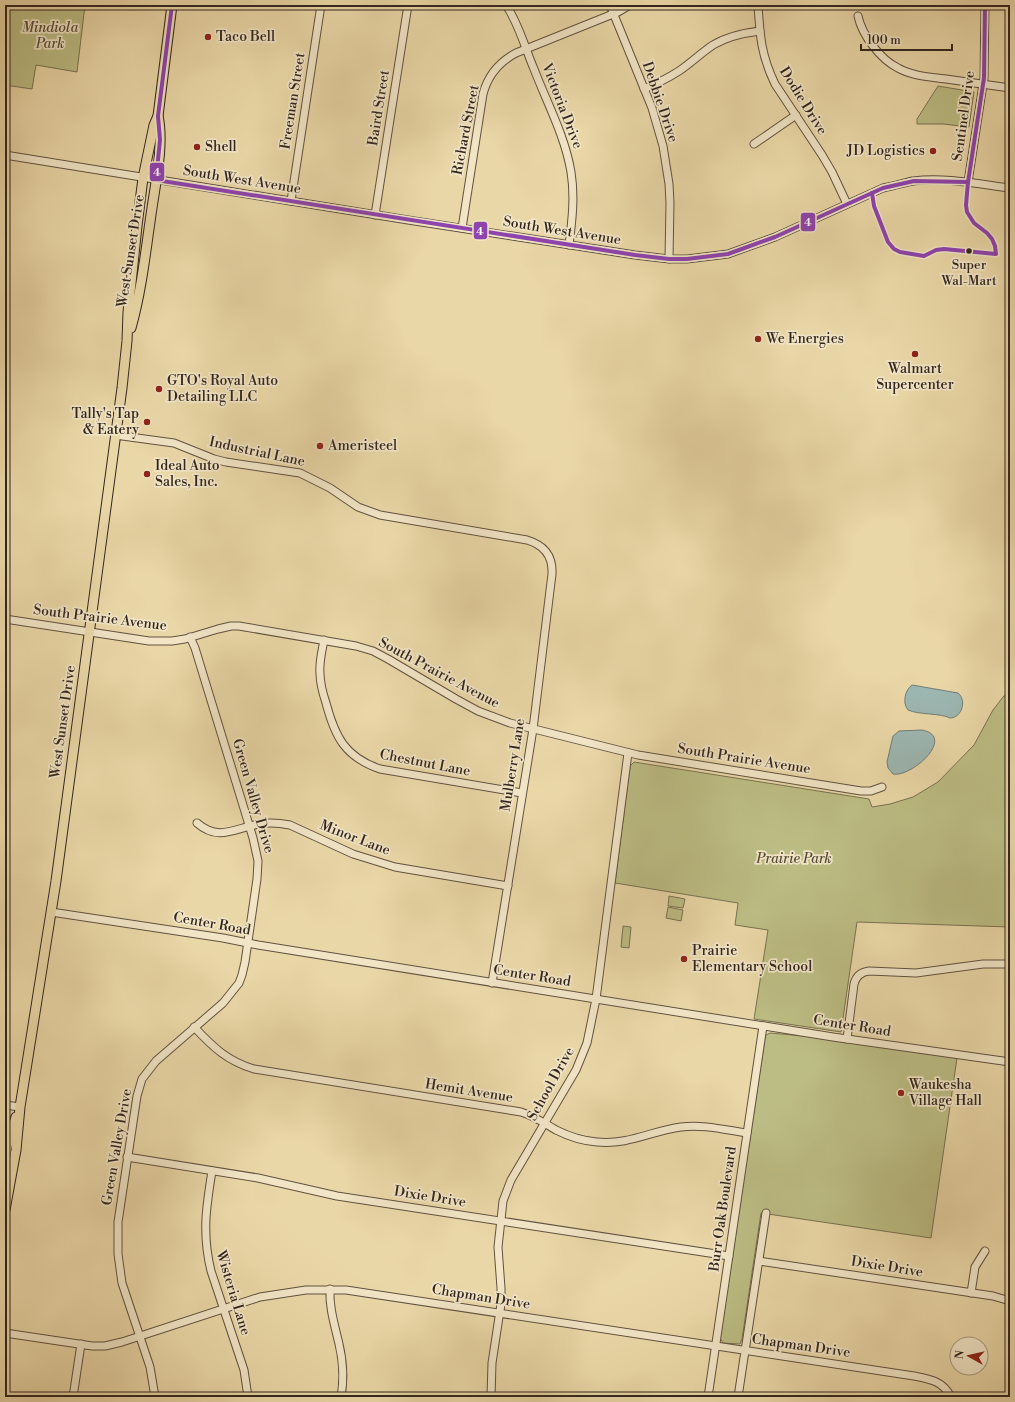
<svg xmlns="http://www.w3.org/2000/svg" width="1015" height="1402" viewBox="0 0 1015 1402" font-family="'Libre Bodoni',serif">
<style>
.green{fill:#bcbd84;stroke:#787252}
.water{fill:#9cb7b2;stroke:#727d77}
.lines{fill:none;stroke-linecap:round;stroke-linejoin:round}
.minor-casing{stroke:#615241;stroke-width:9}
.major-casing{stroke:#33261f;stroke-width:11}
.minor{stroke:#f1e5c6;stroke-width:7}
.major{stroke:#ead7a7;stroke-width:9}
.bus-1-casing{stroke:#f1e5c6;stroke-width:7}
.bus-1{stroke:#8e44ad;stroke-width:4}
.poi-dot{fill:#8f2418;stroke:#f1e5c6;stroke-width:1.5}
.bus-dot{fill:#33261f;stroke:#f1e5c6;stroke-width:1.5}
.labels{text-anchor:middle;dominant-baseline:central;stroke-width:3.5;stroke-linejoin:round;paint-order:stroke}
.bus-label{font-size:13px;fill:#33261f;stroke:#f1e5c6}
.park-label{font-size:14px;font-style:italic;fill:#554c38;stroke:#f1e5c6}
.poi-label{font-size:14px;fill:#33261f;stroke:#f1e5c6;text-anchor:start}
.street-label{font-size:14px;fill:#33261f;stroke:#f1e5c6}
.line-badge{stroke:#f1e5c6;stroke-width:1.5}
.badge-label{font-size:11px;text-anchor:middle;font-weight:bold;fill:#fff}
</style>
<rect width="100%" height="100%" fill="#ead7a7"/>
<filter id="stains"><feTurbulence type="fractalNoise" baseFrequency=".005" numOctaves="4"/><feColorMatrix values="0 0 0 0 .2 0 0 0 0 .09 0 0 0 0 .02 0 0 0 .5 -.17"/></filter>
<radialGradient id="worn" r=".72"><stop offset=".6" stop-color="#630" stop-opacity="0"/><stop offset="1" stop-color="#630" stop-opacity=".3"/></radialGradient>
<!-- green -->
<g class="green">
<path d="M 5,5 L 85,5 L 77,72 L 36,65 L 32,89 L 5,85 Z"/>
<path d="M 938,86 L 974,92 L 969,127 L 943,124 L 917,124 L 917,119 Z"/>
<path d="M 1010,691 L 1010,927 L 857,922 L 841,1032 L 754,1019 L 768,930 L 735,925 L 738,903 L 615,883 L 630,766 L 634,762 L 869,799 L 872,807 L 890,804 L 913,797 L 938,782 L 974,745 L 993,710 L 1003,697 Z"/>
<path d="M 669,896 L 685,899 L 683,908 L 668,906 Z"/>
<path d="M 668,907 L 683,910 L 681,921 L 666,918 Z"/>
<path d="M 623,926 L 631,927 L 629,948 L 621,947 Z"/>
<path d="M 770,1033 L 804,1036 L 957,1058 L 931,1238 L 761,1213 L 742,1339 L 740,1344 L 723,1343 L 720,1338 L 765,1038 L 766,1035 Z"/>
</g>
<!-- water -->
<g class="water">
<path d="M 912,685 L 958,693 C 967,700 962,718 950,718 C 941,713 919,715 908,710 C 902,703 905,690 912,685 Z"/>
<path d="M 922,730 C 957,737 911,778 893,774 L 888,768 L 887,762 L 893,736 L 899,731 Z"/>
</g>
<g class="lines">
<defs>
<g id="minor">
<path d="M 506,5 C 519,24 525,48 534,69 C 547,103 565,136 571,172 C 575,197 572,221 569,245"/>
<path d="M 610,5 L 652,108 L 663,146 L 669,184 L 670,203 L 669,259"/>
<path d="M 758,5 C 760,36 761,55 775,84 L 822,155 L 832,172 L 847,204"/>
<path d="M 858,16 C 862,35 880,59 898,68 C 912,76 930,77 946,79 C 967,82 989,85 1010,88"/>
<path d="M 644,89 C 656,84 668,78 679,71 C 691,63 701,53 713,45 C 728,36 743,33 760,31"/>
<path d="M 754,144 L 796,115"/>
<path d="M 5,155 L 408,220 L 635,255 L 669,259 L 687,259 L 728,254 L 775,237 L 883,188 C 893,186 903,183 913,181 C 945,177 978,184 1010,188"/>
<path d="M 968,182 L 984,78 L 985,5"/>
<path d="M 291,201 L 321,5"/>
<path d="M 375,215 L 408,5"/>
<path d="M 462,228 L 483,94 C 488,75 499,62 516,53 L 618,12 L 630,5"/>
<path d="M 115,435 L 174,443 L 214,459 L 226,462 L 300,473 L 330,488 L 358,507 L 380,515 L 527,540 C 544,545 553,556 552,574 L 533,729 L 492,983"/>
<path d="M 5,619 L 149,641 L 172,641 L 185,639 L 218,629 L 231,626 L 239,626 L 356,646 L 373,651 L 388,659 L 456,699 L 478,711 L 510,723 L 638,755 L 861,791 L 871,791 L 882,787"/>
<path d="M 324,640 C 322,651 319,662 320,673 C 320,683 323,694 326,703 C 335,737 345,757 380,769 L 522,793"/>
<path d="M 197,823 C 219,842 235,828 259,824 C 269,822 280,823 290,825 L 353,854 L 395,867 L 508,886"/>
<path d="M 51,912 L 223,938 L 258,945 L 833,1037 L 1010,1062"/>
<path d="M 194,1027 C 213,1047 227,1061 254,1069 L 521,1112 C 534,1116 544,1123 556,1130 C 568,1136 583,1141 597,1142 C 629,1145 651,1131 681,1127 C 702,1124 726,1130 747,1133"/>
<path d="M 847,1039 L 854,984 C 856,976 861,972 869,971 L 916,973 L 983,964 L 1010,964"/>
<path d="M 5,1105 L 20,1107"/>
<path d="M 127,1157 L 258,1178 L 337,1196 L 729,1256"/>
<path d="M 212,1171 C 206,1208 202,1234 211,1271 L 244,1370 L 248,1397"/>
<path d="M 759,1261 L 993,1296 L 1010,1301"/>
<path d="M 330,1289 C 329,1308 335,1326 339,1344 C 343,1361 344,1380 341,1397"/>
<path d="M 971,1293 L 975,1267 L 985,1251"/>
<path d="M 5,1333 L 92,1346 L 105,1346 L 122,1342 L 260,1297 L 306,1290 L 346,1290 L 914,1376 C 930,1379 943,1381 951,1397"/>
<path d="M 73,1397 L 81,1344"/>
<path d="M 155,1397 L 150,1367 L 122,1283 L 118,1254 L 118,1222 L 137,1096 L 142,1079 L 156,1061 L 223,1003 L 239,983 L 242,975 L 245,962 L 257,879 L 258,861 L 253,838 L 195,648 L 190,637"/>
<path d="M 491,1397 L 492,1363 L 501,1304 L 501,1288 L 498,1247 L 503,1201 L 511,1180 L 576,1070 L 587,1043 L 596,999 L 628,753"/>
<path d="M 708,1397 L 763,1026"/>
<path d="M 738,1397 L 766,1213"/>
</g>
<g id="major">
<path d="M 131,328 C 142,289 146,248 152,208 C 156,181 164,142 158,116"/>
<path d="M 5,1161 L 7,1146 L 16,1117"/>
<path d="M 5,1210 L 16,1150 L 20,1107 L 56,881 L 122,388 L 127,341 L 128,312 L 137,226 L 143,178 L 154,125 L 158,116 L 172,5"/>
</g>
</defs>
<!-- minor casing -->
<use href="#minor" class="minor-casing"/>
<!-- major casing -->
<use href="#major" class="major-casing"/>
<!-- minor -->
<use href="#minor" class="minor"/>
<!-- major -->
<use href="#major" class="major"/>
<defs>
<g id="bus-1">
<path d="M 172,5 L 158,116 L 160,140 L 156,180 L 635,255 L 669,259 L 687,259 L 728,254 L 775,237 L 883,188 L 914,181 L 968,182"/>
<path d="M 872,193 L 874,206 L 888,242 L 894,249 L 900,252 L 924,256 L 936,250 L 944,249 L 996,254 L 995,246 L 992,239 L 987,233 L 974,223 L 967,212 L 966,205 L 968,182 L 984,78 L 985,5"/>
</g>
</defs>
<!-- bus-1 casing -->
<use href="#bus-1" class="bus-1-casing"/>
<!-- bus-1 -->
<use href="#bus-1" class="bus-1"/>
</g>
<!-- markers -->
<g class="poi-dot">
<circle cx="208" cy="37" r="4"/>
<circle cx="197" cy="147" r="4"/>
<circle cx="933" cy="151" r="4"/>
<circle cx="758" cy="339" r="4"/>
<circle cx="915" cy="354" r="4"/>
<circle cx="159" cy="389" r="4"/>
<circle cx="147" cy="422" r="4"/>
<circle cx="320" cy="446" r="4"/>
<circle cx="147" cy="474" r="4"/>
<circle cx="684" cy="959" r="4"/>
<circle cx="901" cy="1093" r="4"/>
</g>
<circle class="bus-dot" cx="969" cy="251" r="3.5"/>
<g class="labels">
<!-- bus labels -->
<g class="bus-label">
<text x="969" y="265">Super<tspan x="969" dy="16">Wal-Mart</tspan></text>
</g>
<!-- park labels -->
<g class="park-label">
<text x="50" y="28">Mindiola<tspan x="50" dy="16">Park</tspan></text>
<text x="794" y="859">Prairie Park</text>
</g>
<!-- poi labels -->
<g class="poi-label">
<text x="216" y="37">Taco Bell</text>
<text x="205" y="147">Shell</text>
<text x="925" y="151" text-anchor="end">JD Logistics</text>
<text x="766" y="339">We Energies</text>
<text x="915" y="369" text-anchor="middle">Walmart<tspan x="915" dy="16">Supercenter</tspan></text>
<text x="167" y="381">GTO's Royal Auto<tspan x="167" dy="16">Detailing LLC</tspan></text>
<text x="139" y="414" text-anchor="end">Tally's Tap<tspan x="139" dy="16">&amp; Eatery</tspan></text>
<text x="328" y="446">Ameristeel</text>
<text x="155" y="466">Ideal Auto<tspan x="155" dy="16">Sales, Inc.</tspan></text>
<text x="692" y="951">Prairie<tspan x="692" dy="16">Elementary School</tspan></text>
<text x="909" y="1085">Waukesha<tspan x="909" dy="16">Village Hall</tspan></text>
</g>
<!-- street labels -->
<g class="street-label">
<text transform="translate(293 101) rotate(-81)">Freeman Street</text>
<text transform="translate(803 101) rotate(58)">Dodie Drive</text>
<text transform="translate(660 102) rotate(71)">Debbie Drive</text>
<text transform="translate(562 106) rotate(69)">Victoria Drive</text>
<text transform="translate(379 108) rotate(-81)">Baird Street</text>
<text transform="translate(964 116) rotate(-82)">Sentinel Drive</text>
<text transform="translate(466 130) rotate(-79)">Richard Street</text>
<text transform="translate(242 180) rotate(9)">South West Avenue</text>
<text transform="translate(562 231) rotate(9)">South West Avenue</text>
<text transform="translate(131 251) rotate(-81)">West Sunset Drive</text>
<text transform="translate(257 452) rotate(12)">Industrial Lane</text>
<text transform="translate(100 618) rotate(7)">South Prairie Avenue</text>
<text transform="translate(439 673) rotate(28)">South Prairie Avenue</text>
<text transform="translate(63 722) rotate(-82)">West Sunset Drive</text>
<text transform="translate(744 759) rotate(9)">South Prairie Avenue</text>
<text transform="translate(425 763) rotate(11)">Chestnut Lane</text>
<text transform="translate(513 765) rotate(-81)">Mulberry Lane</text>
<text transform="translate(253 796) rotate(74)">Green Valley Drive</text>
<text transform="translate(355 838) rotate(21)">Minor Lane</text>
<text transform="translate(212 924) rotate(10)">Center Road</text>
<text transform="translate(532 976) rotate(9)">Center Road</text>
<text transform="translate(852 1026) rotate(9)">Center Road</text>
<text transform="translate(551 1084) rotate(-61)">School Drive</text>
<text transform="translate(469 1091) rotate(9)">Hemit Avenue</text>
<text transform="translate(117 1147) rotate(-80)">Green Valley Drive</text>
<text transform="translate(430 1197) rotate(9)">Dixie Drive</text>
<text transform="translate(723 1209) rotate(-82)">Burr Oak Boulevard</text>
<text transform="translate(887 1267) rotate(9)">Dixie Drive</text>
<text transform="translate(233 1293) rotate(73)">Wisteria Lane</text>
<text transform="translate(481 1297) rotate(9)">Chapman Drive</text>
<text transform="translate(801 1346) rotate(8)">Chapman Drive</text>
</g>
</g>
<g class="line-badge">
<rect x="149" y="162" width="16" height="20" rx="4" fill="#8e44ad"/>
<rect x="800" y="212" width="16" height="20" rx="4" fill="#8e44ad"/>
<rect x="473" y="221" width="15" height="19" rx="4" fill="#8e44ad"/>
</g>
<g class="badge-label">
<text x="157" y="176">4</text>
<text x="808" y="226">4</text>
<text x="480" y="235">4</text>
</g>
<!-- margin -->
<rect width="1015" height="1402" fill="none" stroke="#ead7a7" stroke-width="20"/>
<rect x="6" y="6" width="1003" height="1390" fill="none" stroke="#33261f" stroke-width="2"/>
<rect x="10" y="10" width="995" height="1382" fill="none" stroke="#33261f"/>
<!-- north arrow -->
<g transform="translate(969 1356) rotate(278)"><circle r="19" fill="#f1e5c6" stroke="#a59983"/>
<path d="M0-3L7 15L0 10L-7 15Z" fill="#8f2418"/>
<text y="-6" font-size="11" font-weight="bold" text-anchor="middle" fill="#33261f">N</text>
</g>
<!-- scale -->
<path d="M861 44v6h91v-6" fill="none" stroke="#33261f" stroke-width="2"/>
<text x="867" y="44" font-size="12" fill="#33261f" stroke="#f1e5c6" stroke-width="3" paint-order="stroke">100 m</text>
<rect width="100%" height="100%" filter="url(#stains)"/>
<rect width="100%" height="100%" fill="url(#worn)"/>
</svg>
